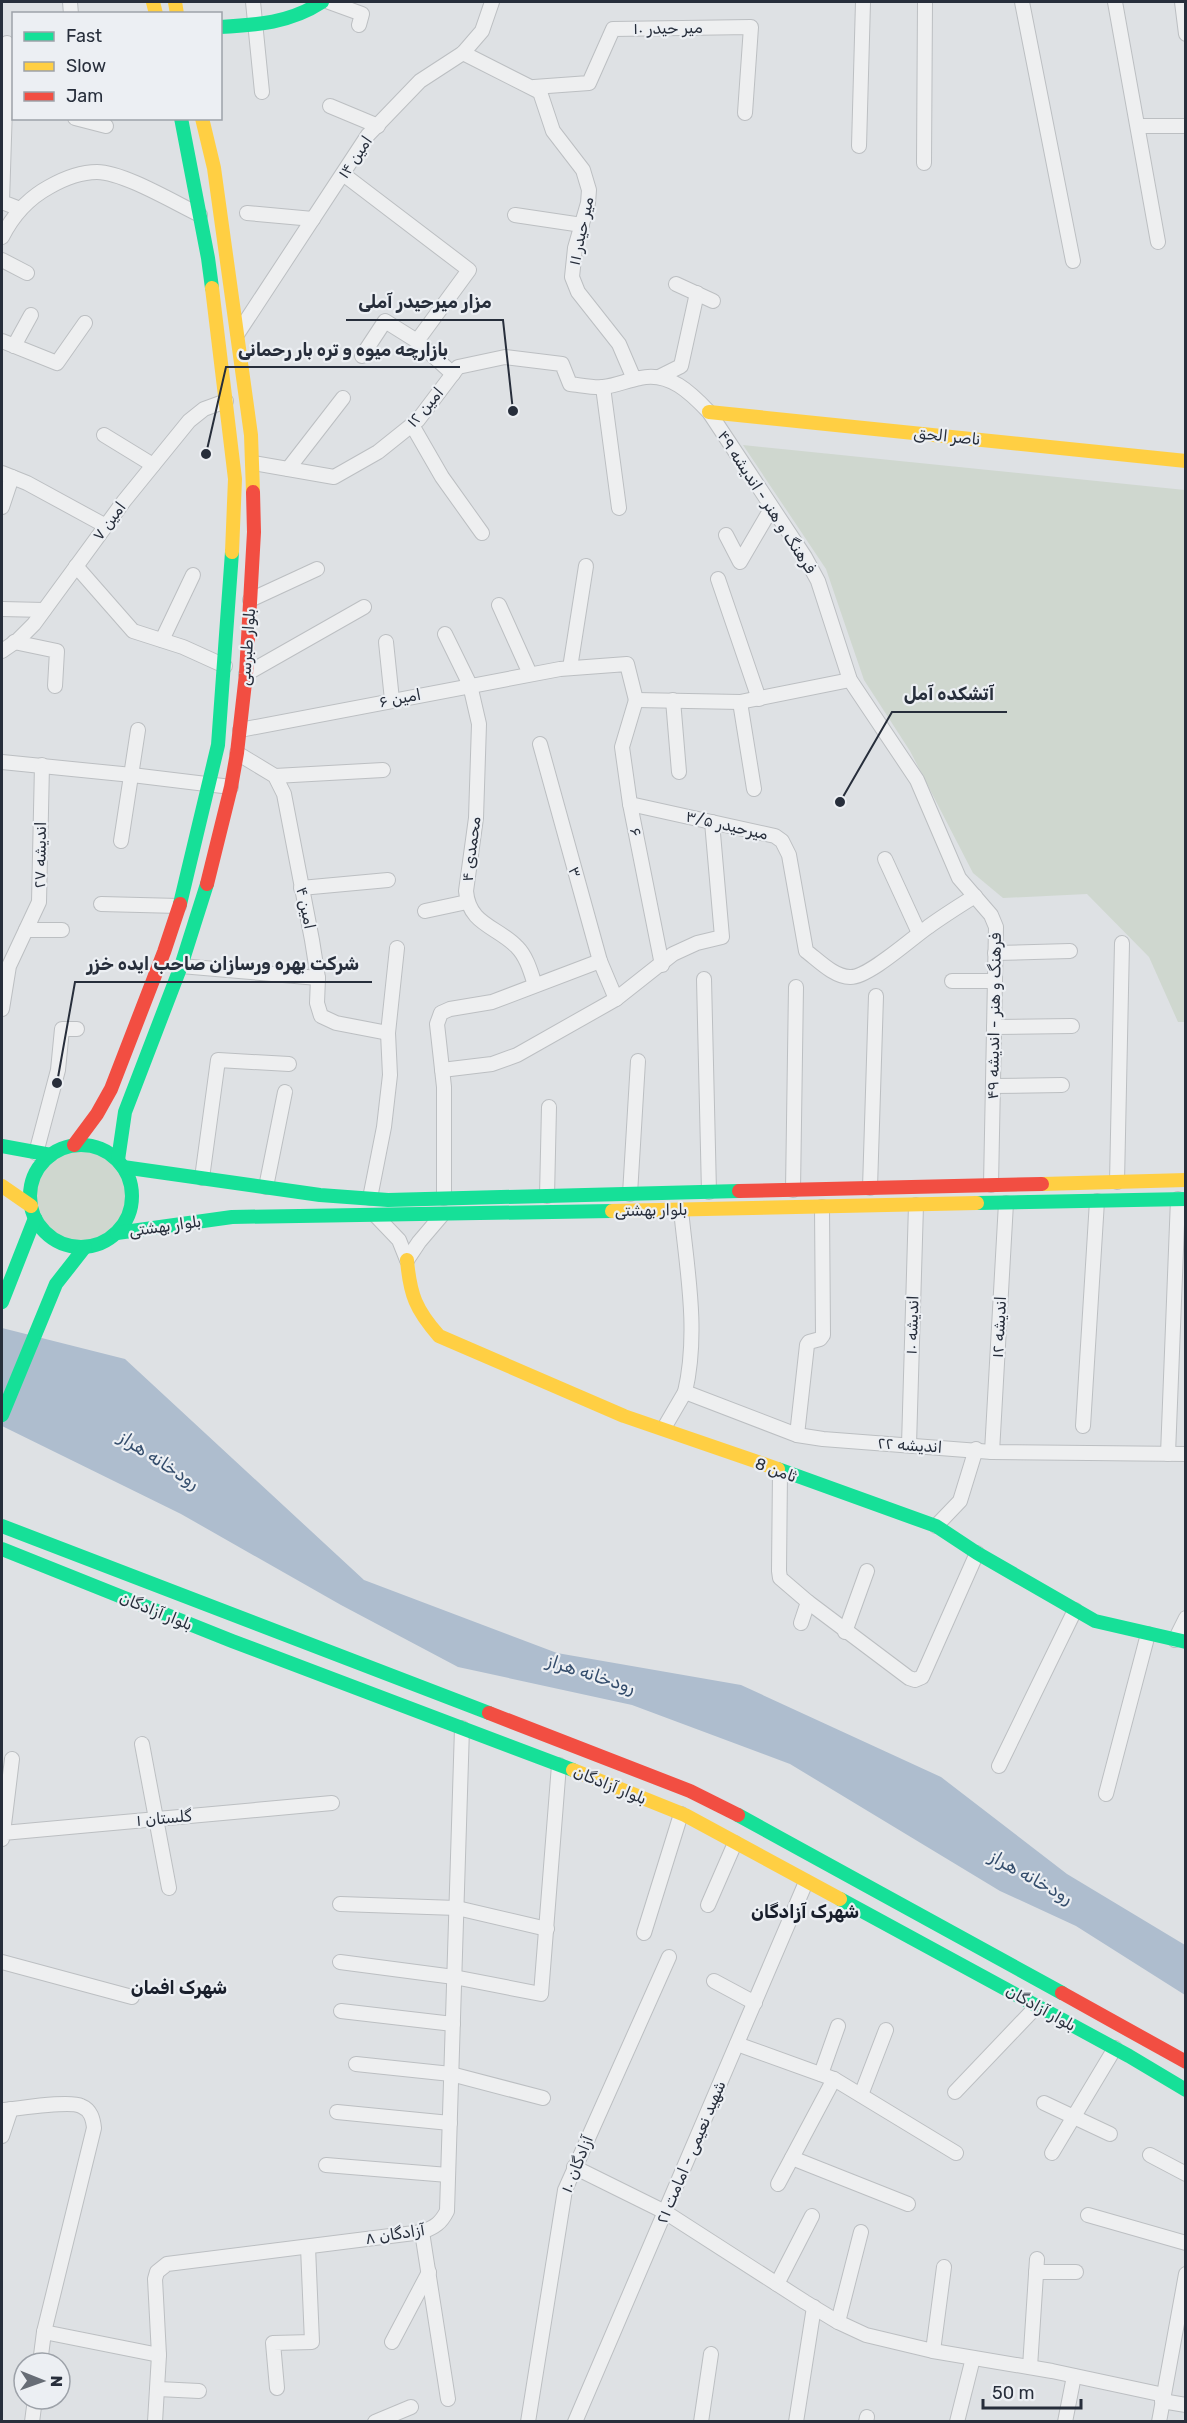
<svg xmlns="http://www.w3.org/2000/svg" width="1187" height="2423" viewBox="0 0 1187 2423" font-family="Rubik,Vazirmatn,sans-serif">
<style>
.green{fill:#cfd7cf}
.water{fill:#aebdce}
.lines{fill:none;stroke-linecap:round;stroke-linejoin:round}
.street-casing{stroke:#bcbfc2;stroke-width:16}
.street{stroke:#eeeff0;stroke-width:14}
.fast{stroke:#16e098;stroke-width:14}
.slow{stroke:#ffcf43;stroke-width:14}
.jam{stroke:#f24e42;stroke-width:14}
.labels{text-anchor:middle;dominant-baseline:central;stroke-width:4.5;stroke-linejoin:round;paint-order:stroke}
.street-label{font-size:16px;fill:#272e3b;stroke:#eceff3}
.water-label{font-size:18px;font-style:italic;fill:#344d6c;stroke:#eceff3}
.neighbourhood-label{font-size:18px;font-weight:bold;fill:#191f2c;stroke:#eceff3}
.leader{fill:none;stroke:#272e3b;stroke-width:2}
.callout-dot{fill:#272e3b;stroke:#eceff3;stroke-width:2}
.callout-label{font-size:18px;text-anchor:middle;font-weight:bold;fill:#272e3b;stroke:#eceff3;stroke-width:4.5;stroke-linejoin:round;paint-order:stroke}
</style>
<rect width="100%" height="100%" fill="#dee1e4"/>
<!-- green -->
<g class="green">
<path d="M 743,445 L 1185,490 L 1185,1022 L 1178,1022 L 1149,957 L 1087,894 L 1003,898 L 973,873 L 910,751 L 864,680 L 826,569 Z"/>
<circle cx="81" cy="1196" r="51"/>
</g>
<!-- water -->
<path class="water" d="M 2,1328 L 125,1359 L 364,1580 L 557,1653 L 741,1685 L 941,1777 L 1067,1874 L 1185,1945 L 1185,1995 L 1076,1926 L 1000,1891 L 790,1764 L 632,1705 L 458,1667 L 341,1605 L 181,1514 L 2,1426 Z"/>
<g class="lines">
<defs>
<g id="street">
<path d="M 70,2 L 71,14"/>
<path d="M 253,2 L 262,92"/>
<path d="M 329,2 L 362,14 L 359,25"/>
<path d="M 1022,2 L 1073,261"/>
<path d="M 1115,2 L 1158,242"/>
<path d="M 1182,2 L 1186,34"/>
<path d="M 7,43 L 2,202 L 20,209"/>
<path d="M 463,53 L 540,92 L 553,131 L 583,170 L 589,190 L 588,203 L 575,248 L 572,277 L 578,292 L 619,344 L 634,379"/>
<path d="M 534,87 L 589,83 L 613,29 L 751,27 L 745,113"/>
<path d="M 330,106 L 378,126"/>
<path d="M 75,118 L 106,126"/>
<path d="M 1138,126 L 1186,126"/>
<path d="M 859,146 L 863,2"/>
<path d="M 924,163 L 925,2"/>
<path d="M 343,174 L 469,270 L 417,341 L 385,321 L 362,356"/>
<path d="M 247,213 L 313,219"/>
<path d="M 515,215 L 582,225"/>
<path d="M 2,237 C 13,215 27,199 49,187 C 63,179 80,172 97,172 C 123,172 175,203 200,215"/>
<path d="M 2,260 L 27,273"/>
<path d="M 676,284 L 713,301"/>
<path d="M 238,333 L 368,135 L 420,81 L 463,53 L 482,31 L 492,2"/>
<path d="M 2,341 L 57,363 L 85,323"/>
<path d="M 417,341 L 453,374"/>
<path d="M 14,346 L 31,315"/>
<path d="M 659,377 L 681,366 L 697,293"/>
<path d="M 603,387 L 619,508"/>
<path d="M 412,425 L 442,477 L 482,533"/>
<path d="M 104,435 L 153,465"/>
<path d="M 253,463 L 334,477 L 378,452 L 418,420 L 458,367 L 505,357 L 562,364 L 570,384 C 580,385 593,388 603,387 C 615,386 628,380 640,378 C 669,371 691,393 709,412 L 805,557 L 818,581 L 850,680 L 917,780 L 959,878 L 991,915 L 996,927 L 991,1185"/>
<path d="M 288,469 L 343,398"/>
<path d="M 2,473 L 27,483 L 106,526"/>
<path d="M 2,507 L 12,477"/>
<path d="M 726,535 L 740,562 L 771,509"/>
<path d="M 76,566 L 133,631 L 183,647 L 225,666"/>
<path d="M 718,579 L 759,699"/>
<path d="M 250,600 L 317,569"/>
<path d="M 499,605 L 530,674"/>
<path d="M 2,609 L 44,610"/>
<path d="M 445,634 L 470,685 L 479,724 L 476,818 L 466,891 C 469,925 497,926 517,947 C 527,957 531,973 535,985"/>
<path d="M 162,640 L 193,575"/>
<path d="M 14,642 L 57,651 L 55,686"/>
<path d="M 386,642 L 392,700"/>
<path d="M 2,651 L 18,640 L 34,624 L 124,501 L 189,421 L 204,409 L 226,401"/>
<path d="M 570,668 L 586,566"/>
<path d="M 246,674 L 364,607"/>
<path d="M 636,700 L 622,747 L 630,804 L 662,965"/>
<path d="M 636,700 L 740,702 L 850,680"/>
<path d="M 673,700 L 679,772"/>
<path d="M 740,702 L 754,789"/>
<path d="M 240,730 L 560,669 L 627,664 L 636,700"/>
<path d="M 540,744 L 600,961 L 616,999"/>
<path d="M 237,753 L 275,776 L 284,794 L 312,940 L 318,978 L 317,1003 L 321,1016 L 336,1023 L 388,1033"/>
<path d="M 2,762 L 132,775 L 231,787"/>
<path d="M 275,776 L 383,770"/>
<path d="M 630,804 L 775,836 L 782,841 L 789,855 L 806,951 C 818,960 834,977 850,977 C 868,978 912,938 928,927 C 943,916 959,906 975,896"/>
<path d="M 121,841 L 138,730"/>
<path d="M 885,859 L 919,933"/>
<path d="M 301,888 L 388,880"/>
<path d="M 101,904 L 179,906"/>
<path d="M 425,911 L 467,902"/>
<path d="M 26,930 L 62,930"/>
<path d="M 995,953 L 1070,951"/>
<path d="M 181,966 L 318,978"/>
<path d="M 704,979 L 709,1192"/>
<path d="M 952,981 L 995,981"/>
<path d="M 2,1009 L 9,966 L 39,902 L 42,765"/>
<path d="M 994,1027 L 1072,1026"/>
<path d="M 442,1070 L 492,1064 L 517,1055 L 616,999 L 673,954 L 697,943 L 722,937 L 712,822"/>
<path d="M 993,1086 L 1062,1085"/>
<path d="M 36,1153 L 58,1070 L 62,1029 L 77,1029"/>
<path d="M 202,1178 L 218,1060 L 289,1064"/>
<path d="M 1117,1182 L 1122,943"/>
<path d="M 266,1187 L 285,1092"/>
<path d="M 870,1188 L 876,996"/>
<path d="M 793,1190 L 796,987"/>
<path d="M 630,1194 L 638,1061"/>
<path d="M 547,1196 L 549,1107"/>
<path d="M 370,1198 L 384,1127 L 390,1075 L 388,1033 L 397,948"/>
<path d="M 444,1198 L 444,1087 L 437,1024 L 441,1013 L 450,1009 L 492,1002 L 600,961"/>
<path d="M 681,1210 C 687,1270 699,1332 685,1392"/>
<path d="M 376,1216 L 399,1240 L 407,1260"/>
<path d="M 407,1260 L 419,1242 L 442,1215"/>
<path d="M 1083,1426 L 1097,1201"/>
<path d="M 664,1428 L 685,1392 L 797,1435 L 823,1439 L 992,1452 L 1186,1454"/>
<path d="M 797,1435 L 807,1345 L 809,1342 L 820,1339 L 823,1335 L 822,1207"/>
<path d="M 909,1445 L 916,1205"/>
<path d="M 992,1452 L 1006,1203"/>
<path d="M 1168,1454 L 1178,1199"/>
<path d="M 780,1472 L 779,1571 L 780,1578 L 808,1602 L 801,1623"/>
<path d="M 936,1526 L 960,1501 L 976,1449"/>
<path d="M 808,1602 L 909,1678 L 915,1680 L 922,1677 L 977,1553"/>
<path d="M 845,1632 L 867,1571"/>
<path d="M 1175,1640 L 1186,1618"/>
<path d="M 142,1744 L 169,1888"/>
<path d="M 999,1766 L 1075,1610"/>
<path d="M 1106,1794 L 1148,1634"/>
<path d="M 3,1833 L 12,1759"/>
<path d="M 2,1839 L 3,1833 L 332,1803"/>
<path d="M 340,1904 L 457,1908 L 547,1929"/>
<path d="M 708,1905 L 735,1843"/>
<path d="M 644,1933 L 681,1814"/>
<path d="M 2,1962 L 132,1997"/>
<path d="M 340,1962 L 454,1977 L 541,1994 L 559,1765"/>
<path d="M 714,1981 L 755,2003"/>
<path d="M 341,2011 L 453,2024"/>
<path d="M 737,2044 L 834,2079 L 956,2153"/>
<path d="M 356,2064 L 451,2074 L 543,2098"/>
<path d="M 821,2074 L 838,2026"/>
<path d="M 955,2092 L 1037,2006"/>
<path d="M 861,2095 L 886,2030"/>
<path d="M 1044,2103 L 1110,2134"/>
<path d="M 2,2110 C 17,2109 69,2100 81,2106 C 91,2110 93,2119 94,2128 L 44,2332"/>
<path d="M 337,2112 L 450,2123"/>
<path d="M 2,2136 L 11,2109"/>
<path d="M 1052,2153 L 1115,2048"/>
<path d="M 1150,2155 L 1186,2174"/>
<path d="M 792,2158 L 908,2204"/>
<path d="M 326,2165 L 448,2175"/>
<path d="M 574,2167 L 665,2212 L 805,2302 L 838,2322 L 866,2335 L 933,2351 L 1052,2371 L 1164,2395"/>
<path d="M 778,2184 L 834,2079"/>
<path d="M 1088,2215 L 1186,2243"/>
<path d="M 422,2232 L 448,2399"/>
<path d="M 1036,2272 L 1076,2272"/>
<path d="M 777,2284 L 812,2216"/>
<path d="M 838,2322 L 861,2232"/>
<path d="M 392,2342 L 429,2272"/>
<path d="M 933,2351 L 944,2267"/>
<path d="M 40,2363 L 44,2332 L 159,2355 L 155,2279 L 157,2272 L 167,2264 L 422,2232 C 435,2227 441,2223 447,2211 L 462,1728"/>
<path d="M 1030,2367 L 1037,2259"/>
<path d="M 277,2388 L 273,2343 L 312,2342 L 308,2247"/>
<path d="M 158,2389 L 199,2391"/>
<path d="M 1162,2401 L 1186,2405"/>
<path d="M 32,2422 L 35,2399"/>
<path d="M 155,2422 L 159,2355"/>
<path d="M 375,2422 L 411,2407"/>
<path d="M 528,2422 L 565,2190 L 669,1957"/>
<path d="M 575,2422 L 806,1882"/>
<path d="M 701,2422 L 711,2354"/>
<path d="M 796,2422 L 814,2307"/>
<path d="M 866,2422 L 867,2417"/>
<path d="M 957,2422 L 973,2358"/>
<path d="M 1065,2422 L 1074,2376"/>
<path d="M 1159,2422 L 1186,2274"/>
</g>
</defs>
<!-- street casing -->
<use href="#street" class="street-casing"/>
<!-- street -->
<use href="#street" class="street"/>
<!-- fast -->
<g class="fast">
<path d="M 220,27 C 257,25 290,23 322,2"/>
<path d="M 181,118 L 208,258 L 212,288"/>
<path d="M 180,904 L 218,745 L 232,552"/>
<circle cx="81" cy="1196" r="51"/>
<path d="M 2,1146 L 51,1155"/>
<path d="M 118,1160 L 125,1112 L 181,966 L 207,884"/>
<path d="M 123,1167 L 320,1195 L 388,1200 L 739,1191"/>
<path d="M 977,1203 L 1186,1199"/>
<path d="M 117,1233 L 232,1217 L 612,1211"/>
<path d="M 2,1302 L 35,1218"/>
<path d="M 2,1415 L 56,1284 L 85,1247"/>
<path d="M 778,1469 L 936,1526 L 977,1553 L 1095,1621 L 1186,1642"/>
<path d="M 2,1526 L 489,1713"/>
<path d="M 2,1549 L 232,1641 L 573,1770"/>
<path d="M 738,1815 L 1062,1993"/>
<path d="M 840,1899 L 1129,2056 L 1186,2090"/>
</g>
<!-- slow -->
<g class="slow">
<path d="M 153,2 L 156,14"/>
<path d="M 175,2 L 177,14"/>
<path d="M 202,118 L 214,168 L 251,435 L 253,492"/>
<path d="M 212,288 L 235,479 L 232,552"/>
<path d="M 709,412 L 1186,461"/>
<path d="M 1042,1184 L 1186,1180"/>
<path d="M 2,1186 L 31,1206"/>
<path d="M 612,1211 L 977,1203"/>
<path d="M 407,1260 C 410,1295 416,1310 439,1336 L 624,1416 L 778,1469"/>
<path d="M 573,1770 L 685,1815 L 840,1899"/>
</g>
<!-- jam -->
<g class="jam">
<path d="M 207,884 L 231,787 L 237,753 L 246,674 L 254,532 L 253,492"/>
<path d="M 74,1145 L 97,1114 L 111,1089 L 164,952 L 180,904"/>
<path d="M 739,1191 L 1042,1184"/>
<path d="M 489,1713 L 690,1791 L 738,1815"/>
<path d="M 1062,1993 L 1186,2062"/>
</g>
</g>
<g class="labels">
<!-- street labels -->
<g class="street-label">
<text transform="translate(668 28) rotate(-1)">میر حیدر ۱۰</text>
<text transform="translate(355 157) rotate(-56)">امین ۱۴</text>
<text transform="translate(581 231) rotate(-78)">میر حیدر ۱۱</text>
<text transform="translate(425 407) rotate(-49)">امین ۱۲</text>
<text transform="translate(947 436) rotate(6)">ناصر الحق</text>
<text transform="translate(767 502) rotate(57)">فرهنگ و هنر - اندیشه ۴۹</text>
<text transform="translate(109 521) rotate(-53)">امین ۷</text>
<text transform="translate(247 647) rotate(-86)">بلوار طبرسی</text>
<text transform="translate(400 698) rotate(-11)">امین ۶</text>
<text transform="translate(727 825) rotate(13)">میرحیدر ۳/۵</text>
<text transform="translate(636 832) rotate(79)">۶</text>
<text transform="translate(471 849) rotate(-83)">محمدی ۴</text>
<text transform="translate(40 855) rotate(-89)">اندیشه ۲۷</text>
<text transform="translate(575 872) rotate(74)">۳</text>
<text transform="translate(306 908) rotate(78)">امین ۴</text>
<text transform="translate(994 1016) rotate(-89)">فرهنگ و هنر - اندیشه ۴۹</text>
<text transform="translate(651 1210) rotate(-1)">بلوار بهشتی</text>
<text transform="translate(165 1226) rotate(-8)">بلوار بهشتی</text>
<text transform="translate(912 1325) rotate(-88)">اندیشه ۱۰</text>
<text transform="translate(999 1327) rotate(-87)">اندیشه ۱۲</text>
<text transform="translate(910 1445) rotate(4)">اندیشه ۲۲</text>
<text transform="translate(776 1470) rotate(20)">ثامن 8</text>
<text transform="translate(156 1611) rotate(22)">بلوار آزادگان</text>
<text transform="translate(610 1785) rotate(22)">بلوار آزادگان</text>
<text transform="translate(164 1818) rotate(-5)">گلستان ۱</text>
<text transform="translate(1041 2008) rotate(29)">بلوار آزادگان</text>
<text transform="translate(691 2152) rotate(-67)">شهید نعیمی - امامت ۲۱</text>
<text transform="translate(577 2164) rotate(-68)">آزادگان ۱۰</text>
<text transform="translate(395 2234) rotate(-9)">آزادگان ۸</text>
</g>
<!-- water labels -->
<g class="water-label">
<text transform="translate(159 1460) rotate(33)">رودخانه هراز</text>
<text transform="translate(591 1674) rotate(18)">رودخانه هراز</text>
<text transform="translate(1031 1877) rotate(29)">رودخانه هراز</text>
</g>
<!-- neighbourhood labels -->
<g class="neighbourhood-label">
<text x="805" y="1912">شهرک آزادگان</text>
<text x="179" y="1988">شهرک افمان</text>
</g>
</g>
<!-- callouts -->
<path class="leader" d="M513 411L503 320H346M206 454L226 367H460M840 802L892 712H1007M57 1083L75 982H372"/>
<g class="callout-dot">
<circle cx="513" cy="411" r="6"/>
<circle cx="206" cy="454" r="6"/>
<circle cx="840" cy="802" r="6"/>
<circle cx="57" cy="1083" r="6"/>
</g>
<g class="callout-label">
<text x="425" y="308">مزار میرحیدر آملی</text>
<text x="343" y="356">بازارچه میوه و تره بار رحمانی</text>
<text x="949" y="700">آتشکده آمل</text>
<text x="223" y="970">شرکت بهره ورسازان صاحب ایده خزر</text>
</g>
<!-- border -->
<rect width="1187" height="2423" fill="none" stroke="#272e3b" stroke-width="6"/>
<!-- legend -->
<rect x="12" y="12" width="210" height="108" fill="#eceff3" stroke="#9da2a9" stroke-width="1.5"/>
<rect x="24" y="32" width="30" height="9" fill="#16e098" stroke="#9da2a9" stroke-width="1.5"/>
<text x="66" y="42" font-size="18" fill="#272e3b">Fast</text>
<rect x="24" y="62" width="30" height="9" fill="#ffcf43" stroke="#9da2a9" stroke-width="1.5"/>
<text x="66" y="72" font-size="18" fill="#272e3b">Slow</text>
<rect x="24" y="92" width="30" height="9" fill="#f24e42" stroke="#9da2a9" stroke-width="1.5"/>
<text x="66" y="102" font-size="18" fill="#272e3b">Jam</text>
<!-- north arrow -->
<g transform="translate(42 2381) rotate(91)"><circle r="28" fill="#eceff3" stroke="#9da2a9" stroke-width="1.5"/>
<path d="M0-4.5L10 22L0 15L-10 22Z" fill="#676d76"/>
<text y="-9" font-size="16" font-weight="bold" text-anchor="middle" fill="#272e3b">N</text>
</g>
<!-- scale -->
<path d="M983 2399v9h98v-9" fill="none" stroke="#272e3b" stroke-width="3"/>
<text x="992" y="2399" font-size="18" fill="#272e3b" stroke="#eceff3" stroke-width="4.5" paint-order="stroke">50 m</text>
</svg>
